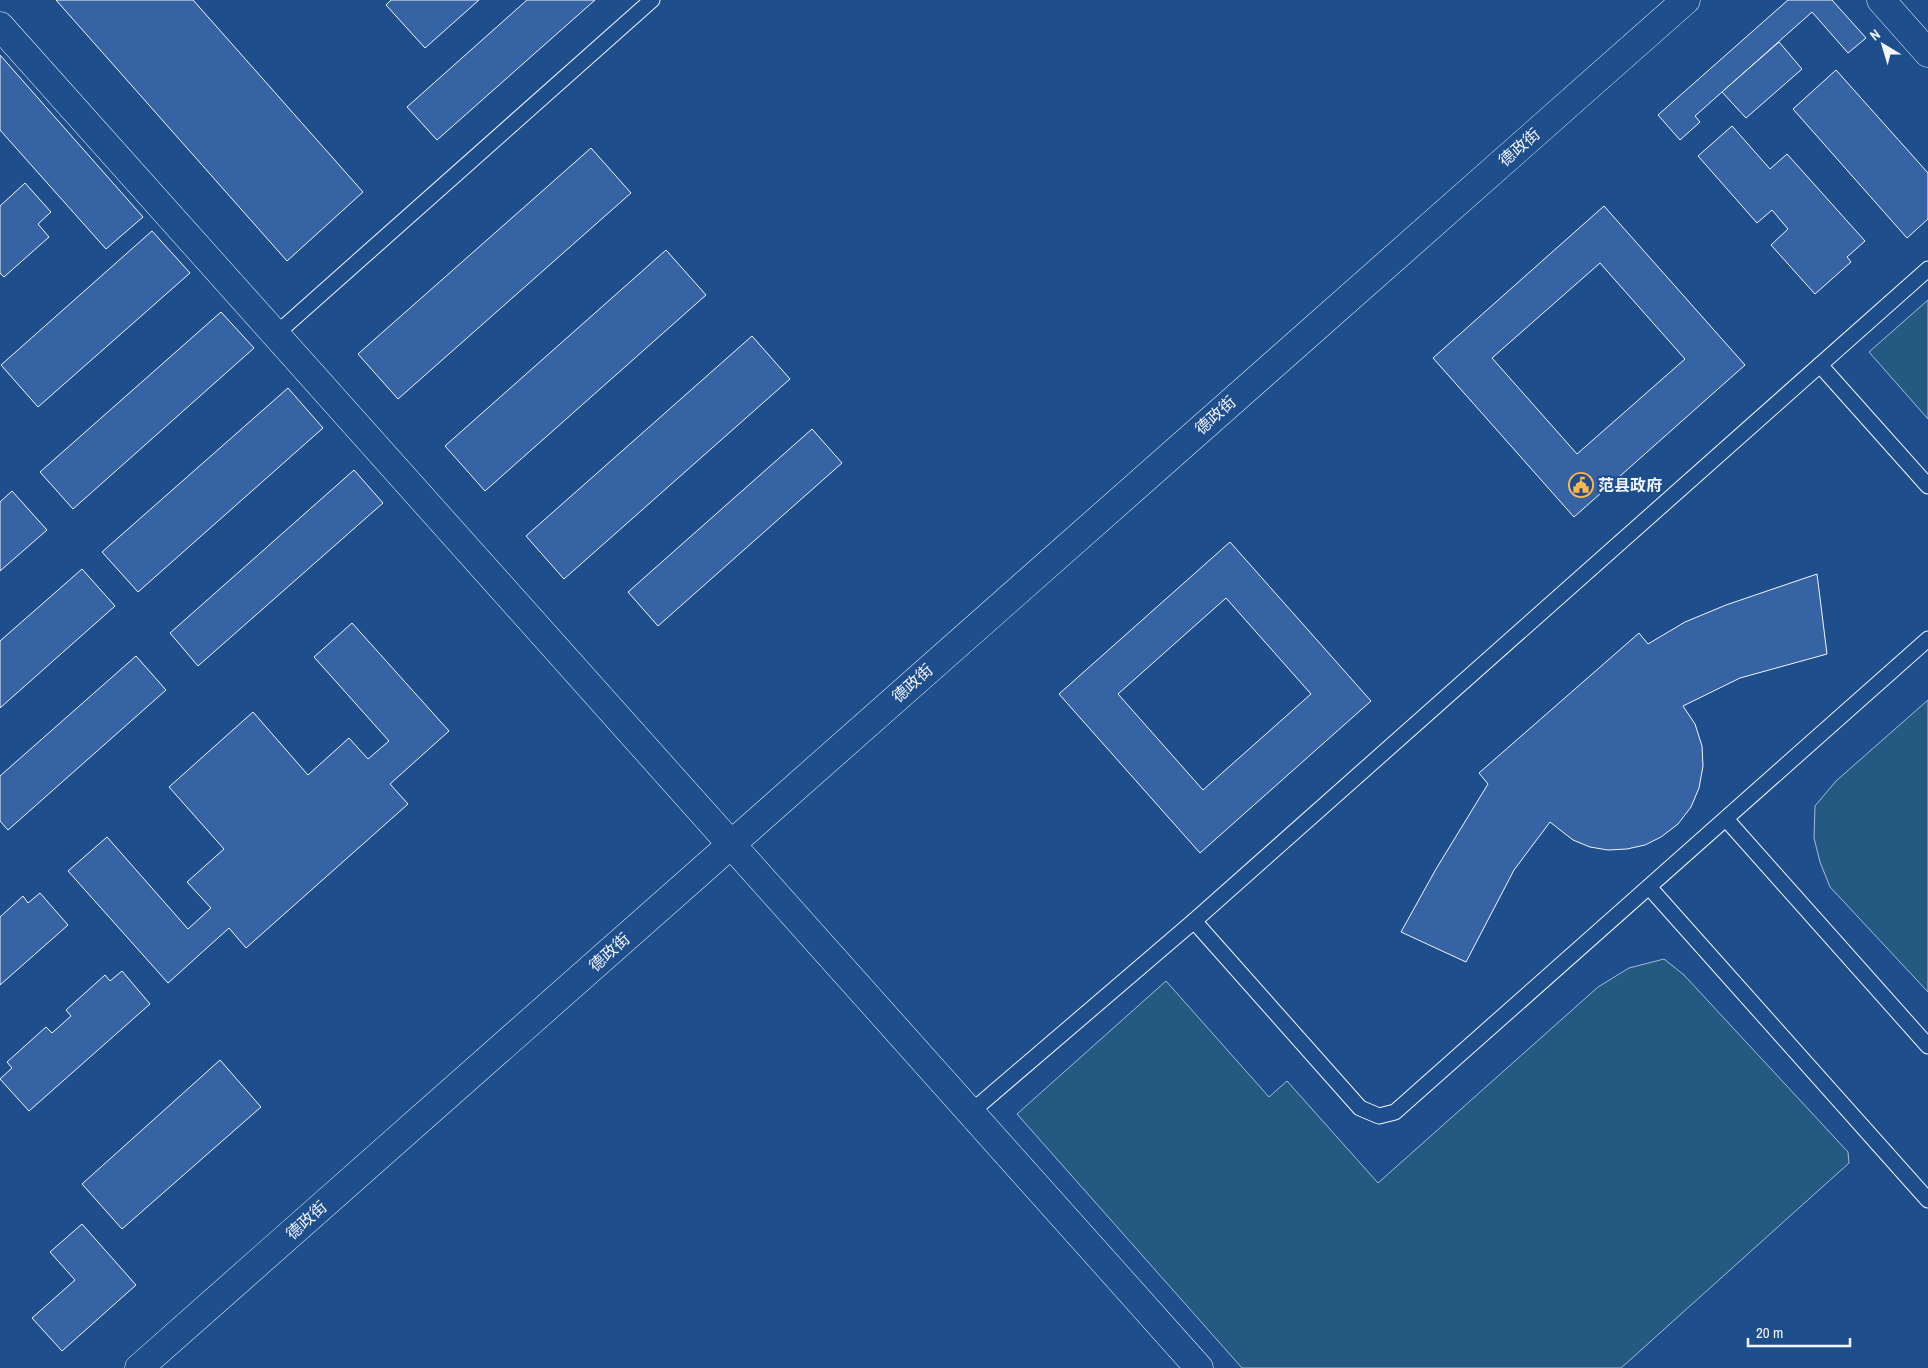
<svg xmlns="http://www.w3.org/2000/svg" width="1928" height="1368" viewBox="0 0 1928 1368" font-family="'Archivo Narrow','Noto Sans SC',sans-serif">
<style>
.green{fill:#245a82;stroke:#a8bbd7}
.building{fill:#3563a3;stroke:#f2f6ff;fill-rule:evenodd}
.lines{fill:none;stroke-linecap:round;stroke-linejoin:round}
.service-casing{stroke:#f2f6ff;stroke-width:17}
.minor-casing{stroke:#f2f6ff;stroke-width:29}
.tertiary-casing{stroke:#f2f6ff;stroke-width:29}
.service{stroke:#1f4e8c;stroke-width:15}
.minor{stroke:#1f4e8c;stroke-width:28}
.tertiary{stroke:#1f4e8c;stroke-width:28}
.labels{text-anchor:middle;dominant-baseline:central;stroke-width:4;stroke-linejoin:round;paint-order:stroke}
.street-label{font-size:16px;fill:#f2f6ff;stroke:#1f4e8c}
.poi-label{font-size:16px;font-weight:bold;fill:#f2f6ff;stroke:#1f4e8c;text-anchor:start}
</style>
<rect width="100%" height="100%" fill="#1f4e8c"/>
<!-- green -->
<g class="green">
<path d="M 1928,300 L 1928,419 L 1869,352 Z"/>
<path d="M 1928,700 L 1928,992 L 1830,887 L 1820,862 L 1814,838 L 1815,806 L 1836,781 Z"/>
<path d="M 1664,959 L 1684,975 L 1848,1152 L 1849,1163 L 1621,1368 L 1242,1368 L 1017,1114 L 1166,981 L 1269,1097 L 1287,1081 L 1378,1183 L 1598,987 L 1629,968 Z"/>
</g>
<!-- building -->
<g class="building">
<path d="M 56,0 L 193,0 L 363,192 L 287,261 Z"/>
<path d="M 391,0 L 479,0 L 425,48 L 386,5 Z"/>
<path d="M 527,0 L 595,0 L 437,140 L 407,107 Z"/>
<path d="M 1788,0 L 1832,0 L 1866,38 L 1848,53 L 1812,12 L 1695,116 L 1700,122 L 1680,140 L 1658,115 Z"/>
<path d="M 1779,42 L 1802,69 L 1746,118 L 1722,92 Z"/>
<path d="M 0,55 L 143,217 L 106,249 L 0,130 Z"/>
<path d="M 1836,70 L 1928,173 L 1928,219 L 1907,238 L 1793,109 Z"/>
<path d="M 1732,126 L 1770,169 L 1787,154 L 1865,241 L 1847,257 L 1851,262 L 1815,294 L 1771,245 L 1788,229 L 1772,210 L 1757,223 L 1698,156 Z"/>
<path d="M 591,148 L 631,193 L 398,399 L 358,354 Z"/>
<path d="M 25,183 L 51,212 L 38,224 L 49,237 L 4,277 L 0,273 L 0,206 Z"/>
<path d="M 1604,206 L 1745,365 L 1574,517 L 1433,358 ZM 1600,263 L 1685,359 L 1577,454 L 1492,358 Z"/>
<path d="M 152,231 L 190,273 L 38,407 L 1,365 Z"/>
<path d="M 666,250 L 706,295 L 485,491 L 445,446 Z"/>
<path d="M 221,312 L 254,348 L 73,509 L 40,472 Z"/>
<path d="M 752,336 L 790,379 L 564,579 L 526,536 Z"/>
<path d="M 288,388 L 323,428 L 138,592 L 102,552 Z"/>
<path d="M 812,429 L 842,463 L 658,626 L 628,592 Z"/>
<path d="M 354,470 L 383,503 L 198,666 L 170,633 Z"/>
<path d="M 12,491 L 47,530 L 0,571 L 0,502 Z"/>
<path d="M 1230,542 L 1371,701 L 1200,853 L 1059,694 ZM 1226,598 L 1311,694 L 1203,790 L 1118,694 Z"/>
<path d="M 82,569 L 115,606 L 0,708 L 0,641 Z"/>
<path d="M 1817,574 L 1827,654 L 1740,678 L 1683,706 L 1695,724 L 1702,746 L 1703,766 L 1699,788 L 1691,807 L 1678,824 L 1661,837 L 1645,845 L 1627,849 L 1608,850 L 1590,847 L 1573,840 L 1550,822 L 1514,870 L 1466,962 L 1401,932 L 1436,869 L 1488,784 L 1479,773 L 1639,633 L 1648,644 L 1685,622 L 1726,605 Z"/>
<path d="M 352,623 L 449,731 L 390,784 L 408,804 L 246,948 L 229,928 L 168,983 L 68,871 L 107,837 L 188,929 L 211,908 L 187,882 L 224,849 L 169,787 L 253,712 L 308,775 L 349,738 L 368,759 L 389,741 L 314,657 Z"/>
<path d="M 136,656 L 166,690 L 8,830 L 0,821 L 0,776 Z"/>
<path d="M 40,893 L 68,925 L 0,985 L 0,917 L 23,896 L 28,903 Z"/>
<path d="M 122,971 L 150,1004 L 29,1111 L 0,1079 L 12,1068 L 7,1062 L 46,1027 L 52,1033 L 71,1016 L 66,1010 L 105,975 L 110,981 Z"/>
<path d="M 220,1060 L 261,1107 L 122,1229 L 82,1184 Z"/>
<path d="M 82,1224 L 136,1285 L 62,1351 L 32,1318 L 75,1280 L 50,1252 Z"/>
</g>
<g class="lines">
<defs>
<g id="service">
<path d="M 275,335 L 652,0"/>
<path d="M 1820,365 L 1928,486"/>
<path d="M 1726,819 L 1928,1046"/>
<path d="M 1649,887 L 1928,1200"/>
<path d="M 1194,921 L 1360,1108 L 1379,1116 L 1395,1112 L 1928,639"/>
<path d="M 971,1112 L 1194,921 L 1928,269"/>
</g>
<g id="minor">
<path d="M 1881,0 L 1928,53"/>
<path d="M 0,26 L 1199,1368"/>
</g>
<path id="tertiary" d="M 139,1368 L 1686,0"/>
</defs>
<!-- service casing -->
<use href="#service" class="service-casing"/>
<!-- minor casing -->
<use href="#minor" class="minor-casing"/>
<!-- tertiary casing -->
<use href="#tertiary" class="tertiary-casing"/>
<!-- service -->
<use href="#service" class="service"/>
<!-- minor -->
<use href="#minor" class="minor"/>
<!-- tertiary -->
<use href="#tertiary" class="tertiary"/>
</g>
<!-- icons -->
<defs>
<symbol id="civic-ring" viewBox="-11 -11 22 22"><circle r="9.5" fill="#1f4e8c" stroke="#ffb74d" stroke-width="1.5"/><path d="M-.6-6.5H3V-4.5H.6V-3L4-1V1h2V6H-6V1h2V-1L-.6-3ZM-1.2 2.5V6h2.4V2.5Z" fill="#ffb74d"/></symbol>
</defs>
<g fill-rule="evenodd">
<use href="#civic-ring" x="1567" y="471" width="28" height="28"/>
</g>
<g class="labels">
<!-- street labels -->
<g class="street-label">
<text transform="translate(1519 147) rotate(-41)">德政街</text>
<text transform="translate(1215 415) rotate(-42)">德政街</text>
<text transform="translate(912 683) rotate(-42)">德政街</text>
<text transform="translate(609 952) rotate(-42)">德政街</text>
<text transform="translate(306 1220) rotate(-42)">德政街</text>
</g>
<!-- poi labels -->
<g class="poi-label">
<text x="1598" y="485">范县政府</text>
</g>
</g>
<!-- north arrow -->
<g transform="translate(1883 45) rotate(322)" stroke="#1f4e8c" stroke-width="4" paint-order="stroke">
<path d="M0-4L9 19L0 12L-9 19Z" fill="#f2f6ff"/>
<text y="-8" font-size="14" font-weight="bold" text-anchor="middle" fill="#f2f6ff">N</text>
</g>
<!-- scale -->
<path d="M1748 1338v8h102v-8" fill="none" stroke="#f2f6ff" stroke-width="2.5"/>
<text x="1756" y="1338" font-size="15" fill="#f2f6ff" stroke="#1f4e8c" stroke-width="4" paint-order="stroke">20 m</text>
</svg>
